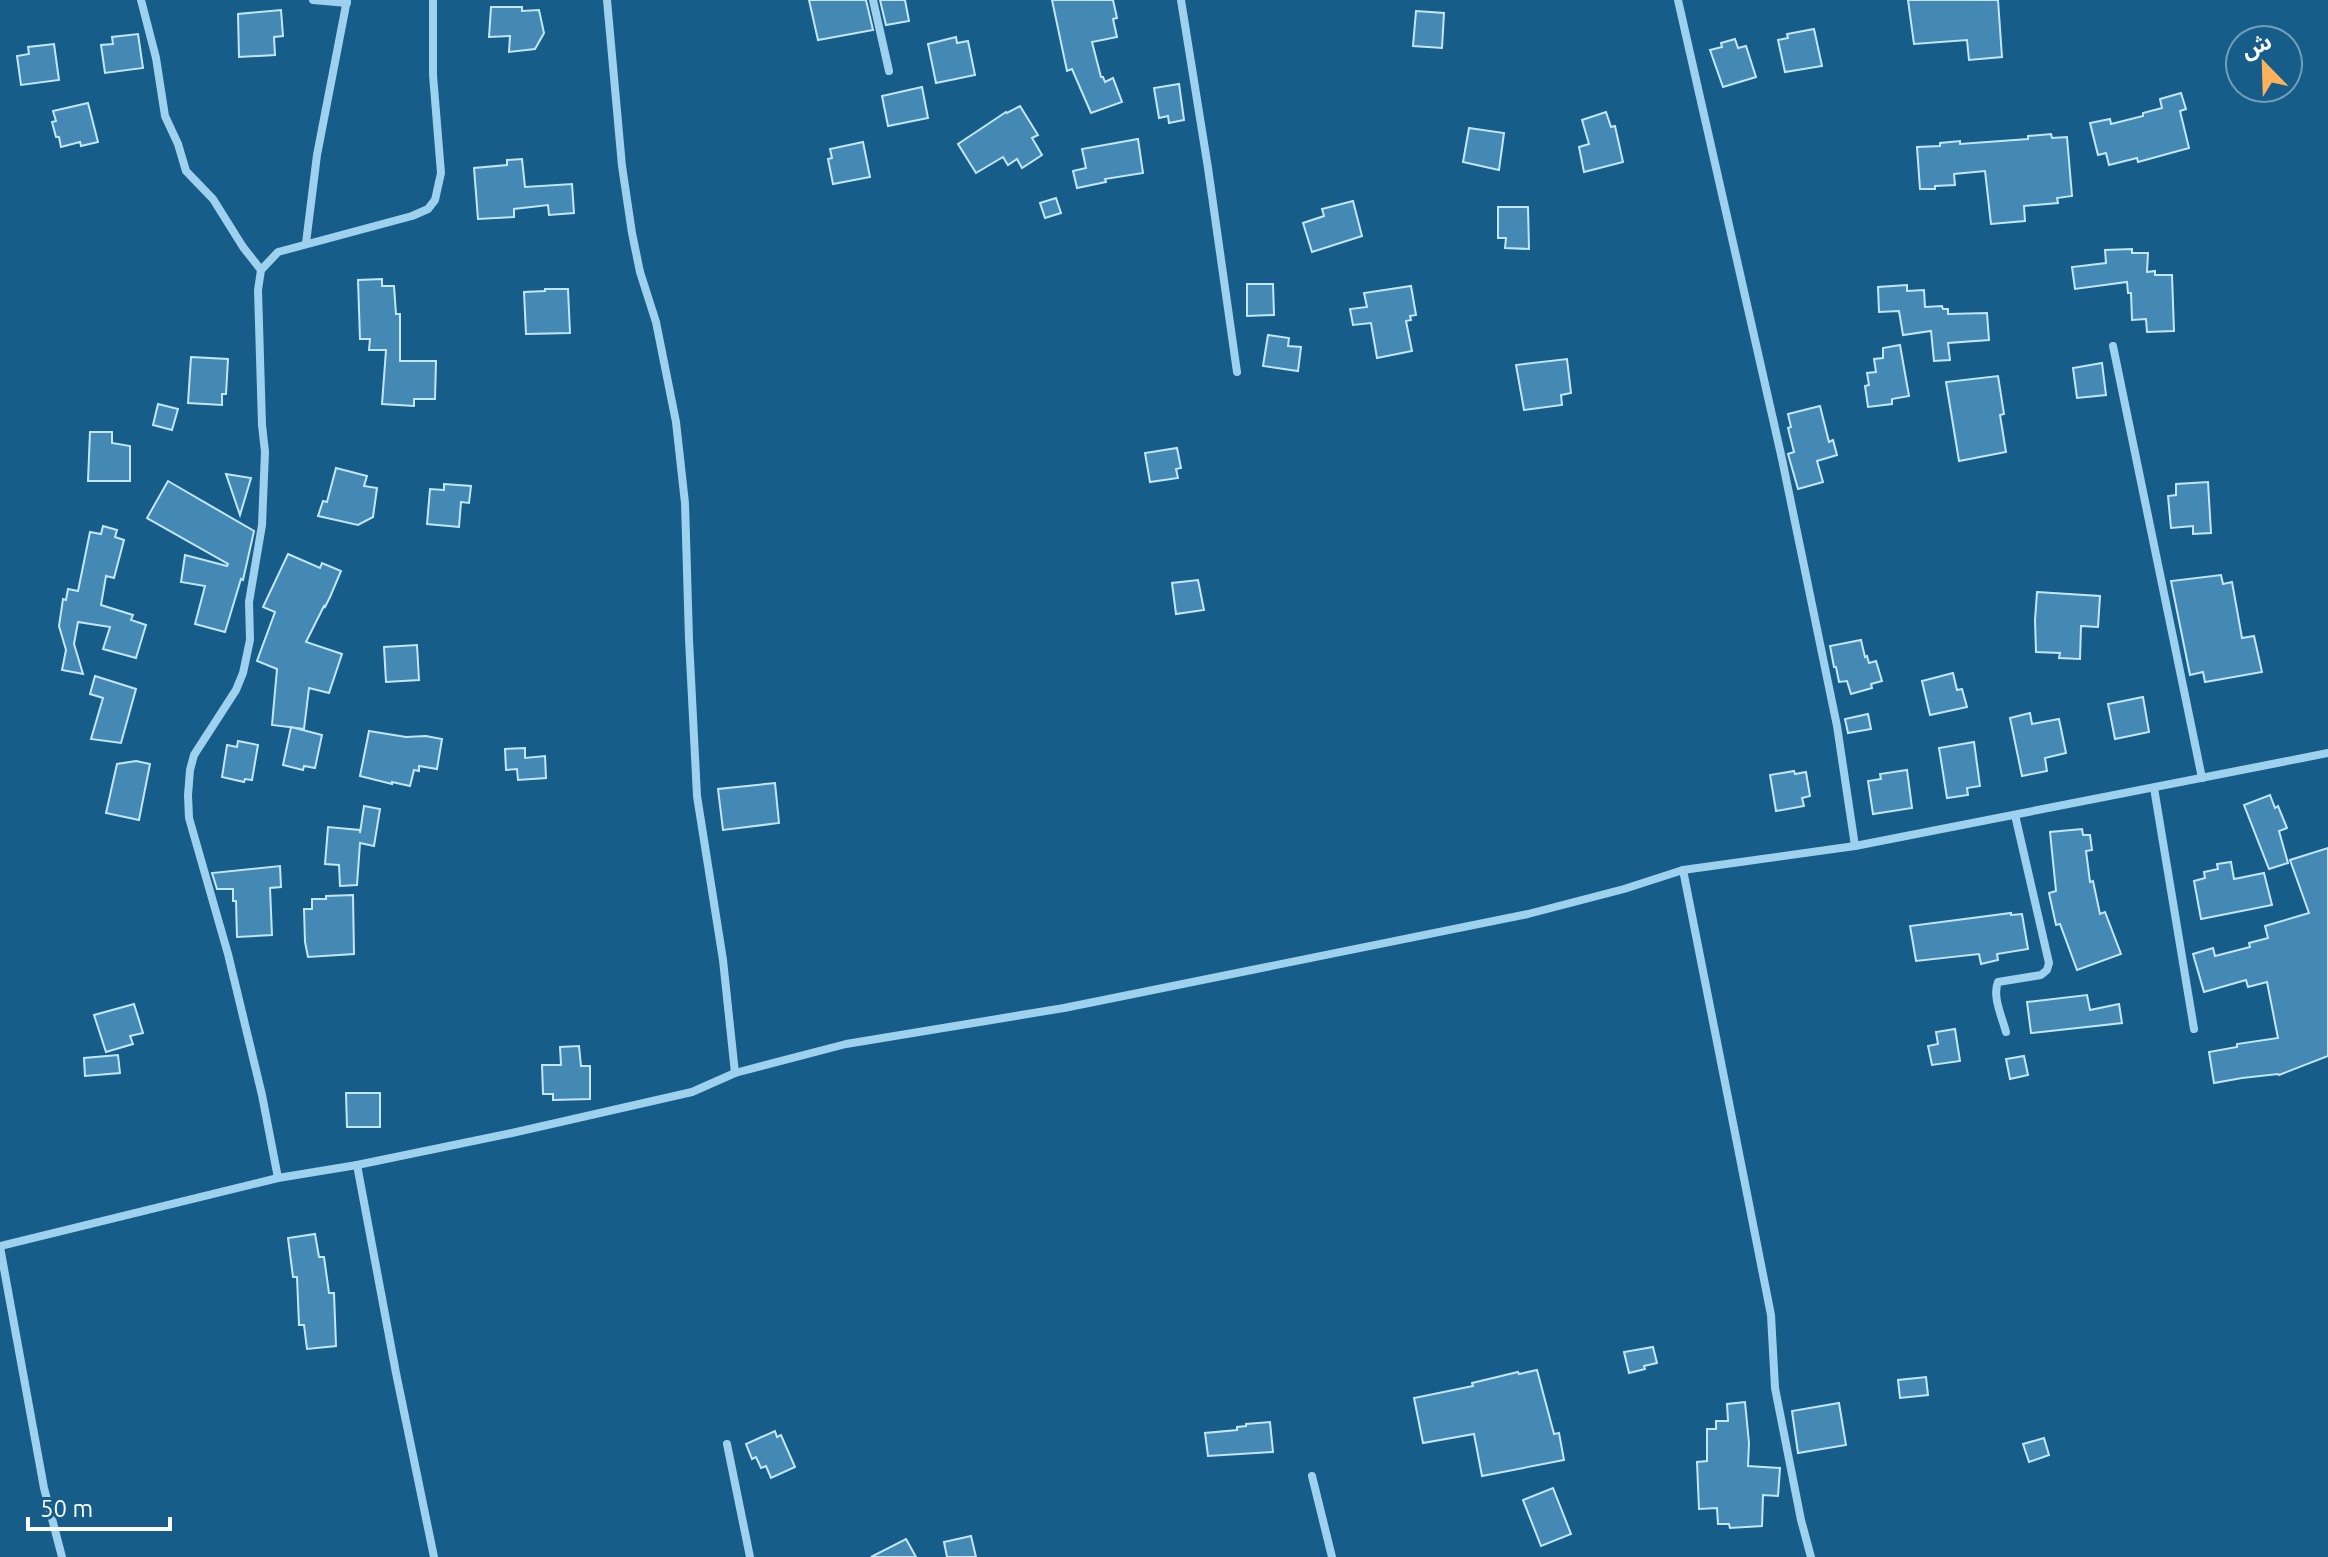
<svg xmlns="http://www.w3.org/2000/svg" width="2328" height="1557" viewBox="0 0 2328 1557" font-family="Ubuntu,'Noto Sans Arabic',sans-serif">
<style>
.building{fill:#4389b4;stroke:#c4e6fa;stroke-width:2}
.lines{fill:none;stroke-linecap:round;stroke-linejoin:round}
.minor{stroke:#9ed1ee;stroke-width:8}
</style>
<rect width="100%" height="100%" fill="#165d89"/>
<!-- building -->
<g class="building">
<path d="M 809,0 L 866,0 L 873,30 L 818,40 Z"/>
<path d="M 880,0 L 905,0 L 909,21 L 886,25 Z"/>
<path d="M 1052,0 L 1113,0 L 1117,18 L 1113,19 L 1117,37 L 1092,42 L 1101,77 L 1103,77 L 1105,82 L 1113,78 L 1122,102 L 1091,113 L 1072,69 L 1067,71 Z"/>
<path d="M 1908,0 L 1998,0 L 2002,57 L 1969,60 L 1967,40 L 1914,44 Z"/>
<path d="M 491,7 L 522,7 L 522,11 L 539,10 L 544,33 L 535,49 L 509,52 L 510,36 L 489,37 Z"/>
<path d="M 281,10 L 283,36 L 274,37 L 275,55 L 239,57 L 238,14 Z"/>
<path d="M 1416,11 L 1444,13 L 1442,48 L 1413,46 Z"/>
<path d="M 1814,29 L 1822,66 L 1785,72 L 1778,40 L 1788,38 L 1787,34 Z"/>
<path d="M 138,34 L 143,68 L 105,73 L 101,45 L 113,44 L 112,37 Z"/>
<path d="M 956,37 L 957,43 L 968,41 L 975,75 L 936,83 L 928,44 Z"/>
<path d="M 1735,39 L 1738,48 L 1746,46 L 1756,77 L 1723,87 L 1710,50 L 1722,47 L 1721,43 Z"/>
<path d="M 54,44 L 59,80 L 21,85 L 17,56 L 29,54 L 28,47 Z"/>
<path d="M 1179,84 L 1184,120 L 1169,123 L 1168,116 L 1159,118 L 1154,88 Z"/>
<path d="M 922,87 L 928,118 L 888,126 L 882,96 Z"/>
<path d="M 2181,93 L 2186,109 L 2180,111 L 2189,148 L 2138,162 L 2137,158 L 2109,165 L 2106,153 L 2098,155 L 2090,123 L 2110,119 L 2111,124 L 2143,116 L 2143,113 L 2162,108 L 2160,99 Z"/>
<path d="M 88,103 L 98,142 L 81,146 L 80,142 L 61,147 L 59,137 L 56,137 L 52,122 L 56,121 L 53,111 Z"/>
<path d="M 1020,106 L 1038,135 L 1032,138 L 1042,155 L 1022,168 L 1017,159 L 1008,165 L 1003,157 L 976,173 L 958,144 L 1006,112 L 1007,113 Z"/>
<path d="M 1606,112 L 1611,127 L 1615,126 L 1623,162 L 1584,172 L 1579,147 L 1589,144 L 1582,120 Z"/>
<path d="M 1469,128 L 1504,133 L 1499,170 L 1463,162 Z"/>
<path d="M 2051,134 L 2052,138 L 2067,137 L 2072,196 L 2057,198 L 2058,203 L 2024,206 L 2025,221 L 1991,224 L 1985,171 L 1954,174 L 1955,185 L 1935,186 L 1935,189 L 1920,189 L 1917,147 L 1940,146 L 1940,143 L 1960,141 L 1960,144 L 2028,139 L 2028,136 Z"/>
<path d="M 1138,139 L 1143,173 L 1105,179 L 1106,182 L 1077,188 L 1073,171 L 1086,168 L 1082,149 Z"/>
<path d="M 863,142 L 870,177 L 833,184 L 828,159 L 832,158 L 830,149 Z"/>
<path d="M 522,159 L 525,187 L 572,184 L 574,213 L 549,215 L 548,205 L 514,209 L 514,217 L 478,219 L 474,168 L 507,165 L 507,160 Z"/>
<path d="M 1056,198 L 1061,213 L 1045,218 L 1040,203 Z"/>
<path d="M 1353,201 L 1362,236 L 1312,252 L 1303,223 L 1324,216 L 1322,209 Z"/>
<path d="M 1498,207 L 1528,207 L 1529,249 L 1505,248 L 1506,238 L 1498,238 Z"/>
<path d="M 2132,249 L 2132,253 L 2148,253 L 2147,272 L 2155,271 L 2155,275 L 2172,275 L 2174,331 L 2147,332 L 2146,319 L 2132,320 L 2131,293 L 2128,293 L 2127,282 L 2075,289 L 2072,267 L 2106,263 L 2105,250 Z"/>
<path d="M 382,279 L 382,286 L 394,286 L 396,314 L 400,314 L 400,361 L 436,361 L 435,399 L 414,399 L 414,406 L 382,404 L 386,350 L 369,350 L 370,339 L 360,339 L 358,280 Z"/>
<path d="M 1247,284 L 1273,284 L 1274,315 L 1247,316 Z"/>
<path d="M 1907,285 L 1907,291 L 1924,290 L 1925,307 L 1942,306 L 1943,309 L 1948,309 L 1948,314 L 1987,313 L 1989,340 L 1948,343 L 1950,360 L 1934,361 L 1931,331 L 1903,335 L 1899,311 L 1879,312 L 1878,287 Z"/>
<path d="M 1411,286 L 1416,315 L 1410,316 L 1411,320 L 1406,321 L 1412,351 L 1377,358 L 1371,323 L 1353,325 L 1350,309 L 1367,307 L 1364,293 Z"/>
<path d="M 545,289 L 568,289 L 570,333 L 526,334 L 524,292 L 545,291 Z"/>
<path d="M 1268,335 L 1289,338 L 1288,346 L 1301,347 L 1298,371 L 1263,366 Z"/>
<path d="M 1900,345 L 1909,396 L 1892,399 L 1892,404 L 1868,407 L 1865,386 L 1869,385 L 1867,373 L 1876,372 L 1874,359 L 1883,358 L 1883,348 Z"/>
<path d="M 191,357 L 228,359 L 226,394 L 222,394 L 222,405 L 188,403 Z"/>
<path d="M 1567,359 L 1571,393 L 1561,395 L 1562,405 L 1524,410 L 1516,365 Z"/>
<path d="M 2102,363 L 2106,395 L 2077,398 L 2073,368 Z"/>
<path d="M 1998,376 L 2004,414 L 2000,415 L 2006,452 L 1959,461 L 1946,382 Z"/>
<path d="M 158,404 L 178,409 L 172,430 L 153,425 Z"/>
<path d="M 1820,406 L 1829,442 L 1833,440 L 1837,455 L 1817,461 L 1823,482 L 1798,489 L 1788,454 L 1794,452 L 1788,428 L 1791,427 L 1788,414 Z"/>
<path d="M 90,432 L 112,432 L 112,443 L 130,446 L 130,481 L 88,481 Z"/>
<path d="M 1177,448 L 1181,468 L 1176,469 L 1178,478 L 1150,482 L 1145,453 Z"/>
<path d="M 336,468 L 367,476 L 364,486 L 377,488 L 373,517 L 358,525 L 318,516 L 323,501 L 327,502 Z"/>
<path d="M 226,474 L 251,478 L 240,515 Z"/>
<path d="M 168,481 L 254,531 L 243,580 L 241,579 L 225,632 L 195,624 L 205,586 L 181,582 L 185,555 L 227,566 L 228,564 L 147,518 Z"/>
<path d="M 2208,482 L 2211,533 L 2193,534 L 2193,526 L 2171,528 L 2168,496 L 2176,495 L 2176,484 Z"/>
<path d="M 444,484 L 471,486 L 469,503 L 461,502 L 459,527 L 427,524 L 430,489 L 444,490 Z"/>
<path d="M 103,526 L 117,530 L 115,537 L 124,540 L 114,578 L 106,576 L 101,605 L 133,615 L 131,620 L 146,625 L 136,658 L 103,649 L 110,627 L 78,622 L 74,644 L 83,674 L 62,670 L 66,650 L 59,626 L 63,599 L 66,600 L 68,589 L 78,591 L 90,532 L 101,534 Z"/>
<path d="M 288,554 L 320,568 L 322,563 L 341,571 L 330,597 L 325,607 L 324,606 L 306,642 L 342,654 L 329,693 L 309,688 L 304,729 L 272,725 L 277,669 L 257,661 L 275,612 L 263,607 Z"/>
<path d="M 2221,575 L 2223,584 L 2232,582 L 2242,638 L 2254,636 L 2262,672 L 2205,682 L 2203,672 L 2190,675 L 2171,581 Z"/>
<path d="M 1198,580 L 1204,610 L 1176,614 L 1172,583 Z"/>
<path d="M 2037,592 L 2100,596 L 2098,627 L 2081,626 L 2080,659 L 2059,658 L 2060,653 L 2036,652 L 2035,620 Z"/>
<path d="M 1861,640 L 1865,657 L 1867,656 L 1869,663 L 1876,661 L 1882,681 L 1871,684 L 1872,688 L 1851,694 L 1847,681 L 1839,682 L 1836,667 L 1834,667 L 1830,646 Z"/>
<path d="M 417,645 L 419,680 L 386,682 L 384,647 Z"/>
<path d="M 1953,673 L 1957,690 L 1962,689 L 1967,707 L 1930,715 L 1922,681 Z"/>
<path d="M 95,676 L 136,689 L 121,743 L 91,739 L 103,698 L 90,694 Z"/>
<path d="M 2143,697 L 2149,732 L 2115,739 L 2108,704 Z"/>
<path d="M 2030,713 L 2032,724 L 2059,719 L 2066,753 L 2045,758 L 2047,771 L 2022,776 L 2010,718 Z"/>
<path d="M 1868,714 L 1871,729 L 1848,733 L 1845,719 Z"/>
<path d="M 291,727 L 322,735 L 315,768 L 304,766 L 303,770 L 283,765 Z"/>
<path d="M 369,731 L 406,737 L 426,736 L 442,739 L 437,769 L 419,766 L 419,771 L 414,770 L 410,786 L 392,782 L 392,784 L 360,776 Z"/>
<path d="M 238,741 L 258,745 L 252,780 L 245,779 L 244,782 L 222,777 L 227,745 L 237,747 Z"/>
<path d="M 1974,742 L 1980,786 L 1967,788 L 1968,795 L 1947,798 L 1939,748 Z"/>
<path d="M 525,748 L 525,758 L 545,756 L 546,778 L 518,780 L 517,769 L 506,770 L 505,749 Z"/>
<path d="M 136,761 L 150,764 L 139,820 L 106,813 L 117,764 Z"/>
<path d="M 1907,770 L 1912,808 L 1873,814 L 1868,781 L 1881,779 L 1880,774 Z"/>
<path d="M 1794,771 L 1795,774 L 1806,772 L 1810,796 L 1802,798 L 1804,806 L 1776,811 L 1770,775 Z"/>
<path d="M 775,783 L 779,823 L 723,830 L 718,789 Z"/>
<path d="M 2270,795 L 2275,808 L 2278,806 L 2287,828 L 2279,831 L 2288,863 L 2269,869 L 2244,805 Z"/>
<path d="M 364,806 L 380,809 L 374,846 L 360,843 L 357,885 L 340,886 L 339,865 L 325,864 L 328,827 L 360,830 L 360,833 Z"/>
<path d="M 2082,829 L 2083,835 L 2090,835 L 2092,850 L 2086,851 L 2090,882 L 2093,881 L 2100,914 L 2105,912 L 2121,954 L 2077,970 L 2060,924 L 2056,925 L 2049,893 L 2056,891 L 2050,832 Z"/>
<path d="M 2328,848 L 2328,1056 L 2279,1075 L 2278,1074 L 2242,1078 L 2214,1083 L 2209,1052 L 2237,1047 L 2237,1044 L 2278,1038 L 2267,982 L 2248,987 L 2246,980 L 2204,992 L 2193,954 L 2213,948 L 2215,956 L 2250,947 L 2249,943 L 2268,938 L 2265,926 L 2309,913 L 2290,860 Z"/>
<path d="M 2231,862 L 2234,879 L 2264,873 L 2272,905 L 2201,919 L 2194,881 L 2205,878 L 2204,872 L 2218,869 L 2217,864 Z"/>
<path d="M 280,866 L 281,887 L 270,888 L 272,935 L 237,937 L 236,901 L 233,901 L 233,889 L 217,889 L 212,873 Z"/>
<path d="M 353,895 L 354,954 L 308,957 L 305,942 L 304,909 L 312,909 L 312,899 L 326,899 L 326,896 Z"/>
<path d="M 2011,913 L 2011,915 L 2022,914 L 2028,949 L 1997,954 L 1998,960 L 1981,964 L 1979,954 L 1916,961 L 1910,926 Z"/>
<path d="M 2087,995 L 2090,1010 L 2119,1004 L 2122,1023 L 2031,1033 L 2027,1002 Z"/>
<path d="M 134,1004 L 143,1033 L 130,1036 L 133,1044 L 106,1052 L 94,1015 Z"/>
<path d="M 1955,1029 L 1960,1061 L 1932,1065 L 1928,1046 L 1938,1044 L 1936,1032 Z"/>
<path d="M 579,1046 L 581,1066 L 590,1066 L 590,1099 L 553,1100 L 553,1094 L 543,1094 L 542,1065 L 561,1065 L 560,1047 Z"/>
<path d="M 118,1055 L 120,1073 L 85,1076 L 84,1058 Z"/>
<path d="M 2024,1056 L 2028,1075 L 2010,1079 L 2006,1059 Z"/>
<path d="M 346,1093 L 380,1093 L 380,1127 L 347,1127 Z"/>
<path d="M 315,1234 L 319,1257 L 324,1257 L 329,1293 L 334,1293 L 336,1346 L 307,1349 L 304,1325 L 299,1325 L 297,1277 L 293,1277 L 288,1238 Z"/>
<path d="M 1653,1347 L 1657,1363 L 1644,1366 L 1645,1369 L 1629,1373 L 1624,1352 Z"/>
<path d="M 1537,1370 L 1554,1434 L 1559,1433 L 1564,1460 L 1482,1476 L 1474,1434 L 1423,1443 L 1414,1398 L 1473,1386 L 1472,1383 L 1518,1372 L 1519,1374 Z"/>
<path d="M 1926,1377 L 1928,1395 L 1900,1398 L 1898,1380 Z"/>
<path d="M 1745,1402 L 1749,1443 L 1748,1466 L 1780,1468 L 1778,1496 L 1763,1495 L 1762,1526 L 1730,1528 L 1729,1524 L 1718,1524 L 1717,1508 L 1699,1509 L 1697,1462 L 1707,1461 L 1707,1429 L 1716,1429 L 1716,1421 L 1728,1421 L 1727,1404 Z"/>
<path d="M 1839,1403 L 1846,1445 L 1798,1453 L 1792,1411 Z"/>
<path d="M 1270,1422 L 1273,1452 L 1208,1456 L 1205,1433 L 1237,1430 L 1237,1427 L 1246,1426 L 1246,1424 Z"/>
<path d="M 775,1431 L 777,1437 L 781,1435 L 795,1467 L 771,1478 L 766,1466 L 761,1468 L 756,1457 L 752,1459 L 746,1444 Z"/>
<path d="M 2044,1438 L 2049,1455 L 2029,1462 L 2023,1444 Z"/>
<path d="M 1553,1488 L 1571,1534 L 1541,1546 L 1523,1500 Z"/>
<path d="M 971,1536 L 976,1557 L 947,1557 L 944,1542 Z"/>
<path d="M 906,1539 L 916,1557 L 871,1557 Z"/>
</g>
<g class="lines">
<!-- minor -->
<g class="minor">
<path d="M 141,0 L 156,58 L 165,116 L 178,144 L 186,171 L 213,199 L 243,247 L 261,270"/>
<path d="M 313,0 L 347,3"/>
<path d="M 607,0 L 622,166 L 632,233 L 640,272 L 656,322 L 676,422 L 685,503 L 689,639 L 697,796 L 723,960 L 735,1073"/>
<path d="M 873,0 L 889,71"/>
<path d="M 1181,0 L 1208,168 L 1237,372"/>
<path d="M 1678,0 L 1782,459 L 1837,726 L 1855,846"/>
<path d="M 306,243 L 317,155 L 347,0"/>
<path d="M 2113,346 L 2202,778"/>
<path d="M 2154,788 L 2194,1029"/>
<path d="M 1683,870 L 1771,1315 L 1775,1388 L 1801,1520 L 1811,1557"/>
<path d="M 2006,1032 C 2002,1017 1992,996 1998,982 L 2041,975 L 2047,970 L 2049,963 L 2015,815"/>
<path d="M 357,1165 L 396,1373 L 434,1557"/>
<path d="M 278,1178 L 262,1095 L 228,954 L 189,818 L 188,795 L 190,770 L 194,755 L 236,690 L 243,673 L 250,640 L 249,602 L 262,525 L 265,452 L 262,425 L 258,290 L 261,270 L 278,252 L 412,216 L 428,209 L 435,200 L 441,173 L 433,75 L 433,0"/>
<path d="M 0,1246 L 278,1178 L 357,1165 L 512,1133 L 692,1092 L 735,1073 L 846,1044 L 1064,1008 L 1528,914 L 1624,889 L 1683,870 L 1855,846 L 2328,753"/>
<path d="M 0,1247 L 44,1488 L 62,1557"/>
<path d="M 727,1444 L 750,1557"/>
<path d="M 1312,1476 L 1332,1557"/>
</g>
</g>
<!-- north arrow -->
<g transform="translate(2264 64) rotate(337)"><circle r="38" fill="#165d89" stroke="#739eb8" stroke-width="2"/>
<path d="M0-6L14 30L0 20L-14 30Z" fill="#ffb25b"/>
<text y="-12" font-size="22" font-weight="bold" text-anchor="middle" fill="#ffffff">ش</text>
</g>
<!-- scale -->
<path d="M28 1517v12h142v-12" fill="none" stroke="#ffffff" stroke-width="4"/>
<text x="40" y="1517" font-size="24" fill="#ffffff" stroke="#165d89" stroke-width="6" paint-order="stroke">50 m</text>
</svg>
